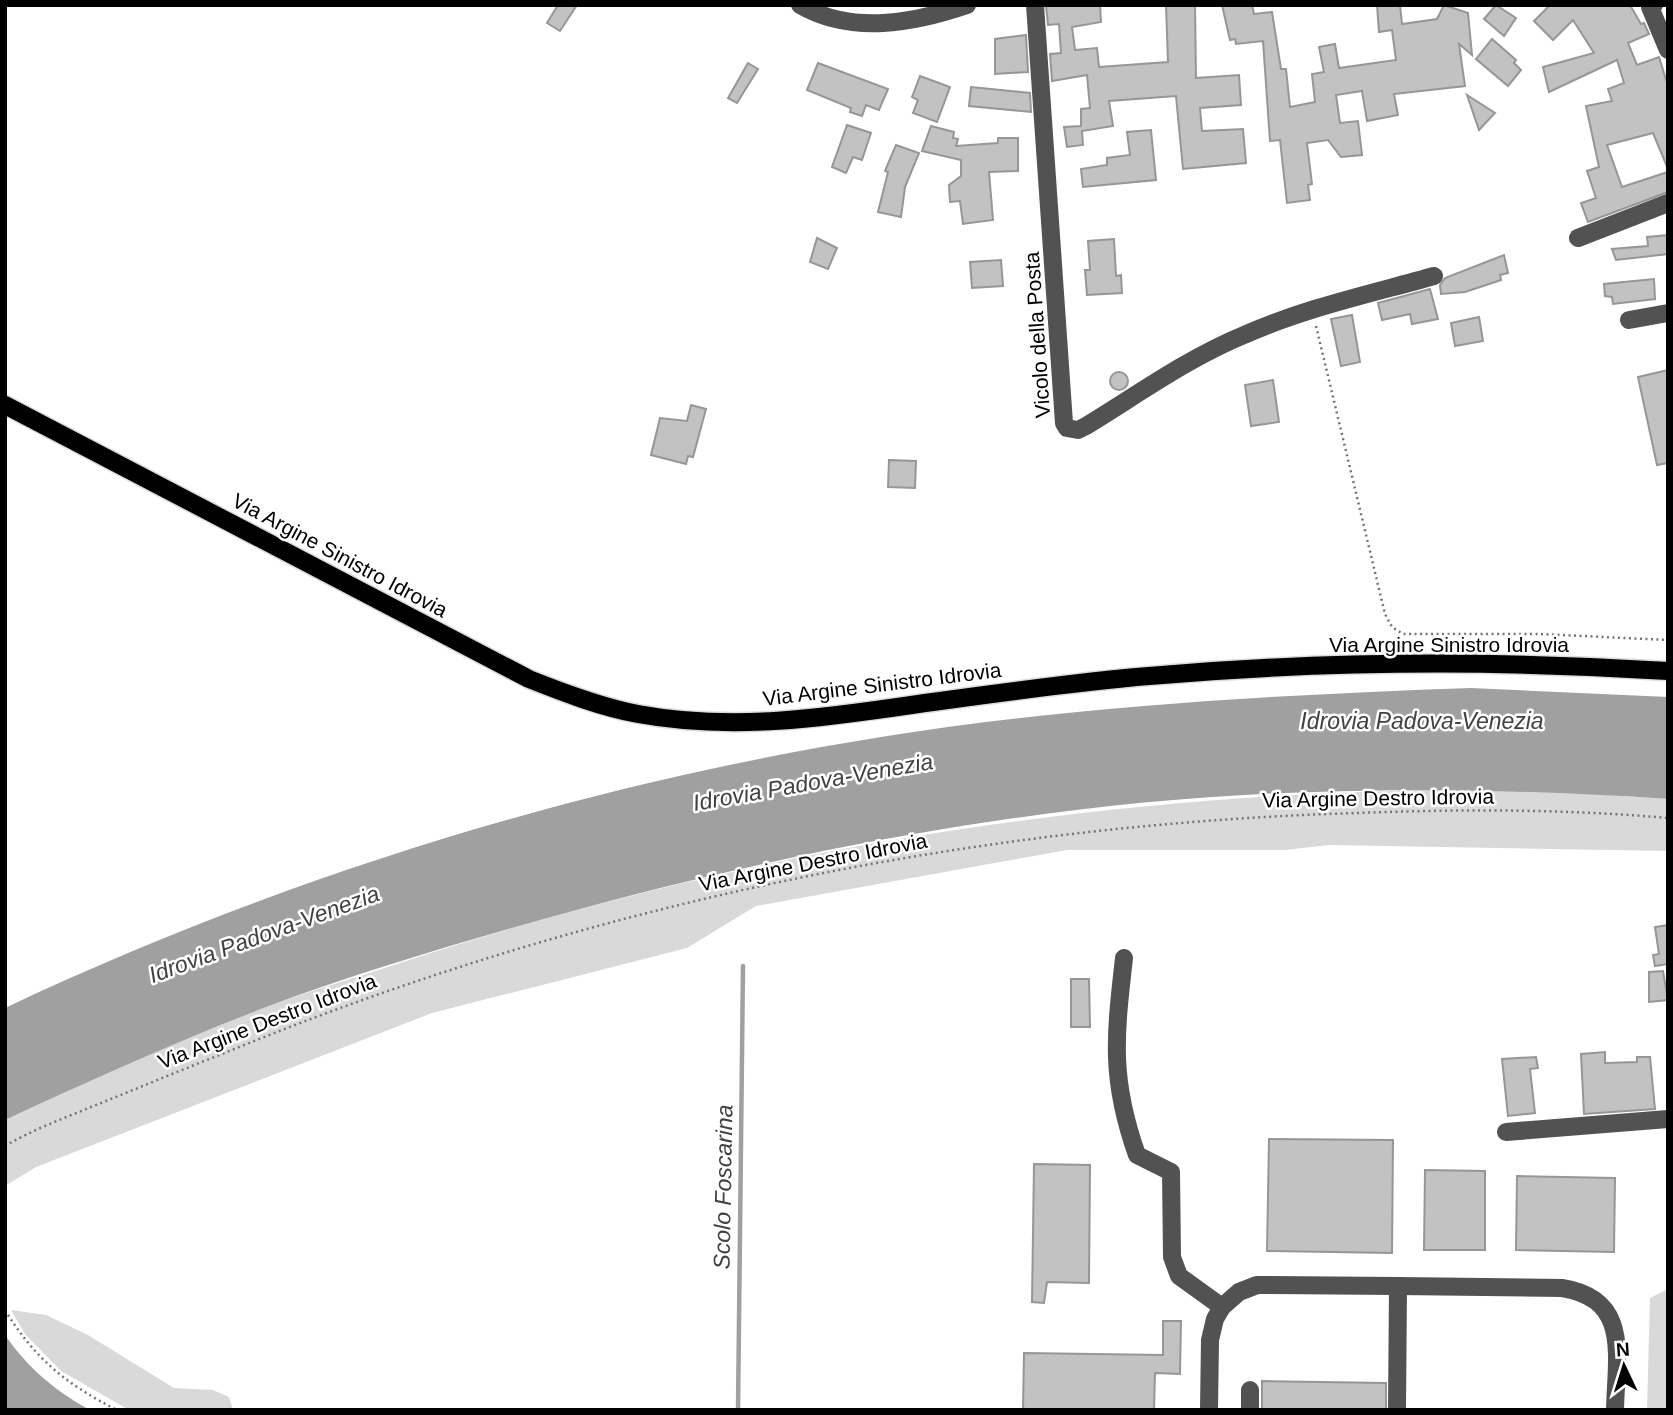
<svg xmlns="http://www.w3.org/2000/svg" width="1673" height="1415" viewBox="0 0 1673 1415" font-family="Helvetica,sans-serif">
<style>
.green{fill:#d9d9d9}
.water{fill:#a0a0a0}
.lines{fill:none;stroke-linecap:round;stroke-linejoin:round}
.stream{stroke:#a0a0a0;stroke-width:4.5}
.building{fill:#c2c2c2;stroke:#969696;stroke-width:2}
.major-casing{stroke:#dbdbdb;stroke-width:21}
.path{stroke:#747474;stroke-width:2.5;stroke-dasharray:2 3.5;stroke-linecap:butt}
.minor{stroke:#525252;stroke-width:18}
.major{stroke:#000;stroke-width:18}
.labels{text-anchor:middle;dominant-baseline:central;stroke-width:5;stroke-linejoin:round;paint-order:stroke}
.street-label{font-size:21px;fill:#000;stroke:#fff}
.water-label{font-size:23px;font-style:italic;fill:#414141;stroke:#fff}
</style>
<rect width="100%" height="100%" fill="#fff"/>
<!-- green -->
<g class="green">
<path d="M 1440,790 L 1545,791 L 1668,799 L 1668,851 L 1329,845 L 1285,850 L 1067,850 L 756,906 L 687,948 L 432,1013 L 36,1167 L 5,1186 L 5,1120 C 91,1080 177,1041 265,1007 C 309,991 355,978 400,963 C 736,852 1087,795 1440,790 Z"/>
<path d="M 1668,1289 L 1668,1410 L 1647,1410 L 1650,1298 Z"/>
<path d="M 11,1310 L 46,1315 L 88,1335 L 174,1388 L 213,1390 L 229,1397 L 233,1410 L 129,1410 L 61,1371 L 25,1334 Z"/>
</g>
<!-- water -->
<g class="water">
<path d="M 1471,688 L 1668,697 L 1668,799 C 1550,791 1433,788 1315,792 C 1048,799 768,854 512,928 C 429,952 346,977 266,1007 C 178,1041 91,1080 5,1120 L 5,1008 C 281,878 580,785 881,737 C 1076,706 1273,695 1471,688 Z"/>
<path d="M 5,1335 C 28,1368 54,1390 90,1410 L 5,1410 Z"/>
</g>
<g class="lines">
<!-- stream -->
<path class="stream" d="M 738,1410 L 743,966"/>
</g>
<!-- building -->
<g class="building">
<path d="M 558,5 L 577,5 L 560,31 L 547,23 Z"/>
<path d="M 1046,5 L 1100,5 L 1101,22 L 1072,27 L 1075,50 L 1097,48 L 1099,67 L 1168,62 L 1166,5 L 1195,5 L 1196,78 L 1239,75 L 1241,105 L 1200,108 L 1202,131 L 1243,129 L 1246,163 L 1183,169 L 1176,96 L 1109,101 L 1113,126 L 1082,131 L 1083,145 L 1067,147 L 1064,127 L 1081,126 L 1081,109 L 1090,108 L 1087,75 L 1052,81 L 1050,54 L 1061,53 L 1059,24 L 1048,25 Z"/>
<path d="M 1222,5 L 1252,5 L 1254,14 L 1272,12 L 1281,69 L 1286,69 L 1290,107 L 1315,102 L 1312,74 L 1324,72 L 1319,47 L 1335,44 L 1339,68 L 1396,60 L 1392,30 L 1379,32 L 1377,5 L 1400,5 L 1402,24 L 1437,19 L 1444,5 L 1468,13 L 1472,55 L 1459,44 L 1465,86 L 1394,94 L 1398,115 L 1367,121 L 1362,91 L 1336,95 L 1340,123 L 1358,121 L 1362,155 L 1341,157 L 1328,140 L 1307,143 L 1312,184 L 1308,185 L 1310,200 L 1287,203 L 1280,140 L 1270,141 L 1263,41 L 1236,44 L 1235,39 L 1230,40 Z"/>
<path d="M 1496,5 L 1516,18 L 1504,36 L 1484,19 Z"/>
<path d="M 1550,5 L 1630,5 L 1641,24 L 1644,23 L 1649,34 L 1628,43 L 1637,65 L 1659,57 L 1668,86 L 1668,169 L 1653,133 L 1607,145 L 1622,187 L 1668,172 L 1668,192 L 1588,222 L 1581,203 L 1596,198 L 1587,171 L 1599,167 L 1586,106 L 1612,101 L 1608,89 L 1624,83 L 1617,60 L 1549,92 L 1543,67 L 1594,53 L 1573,20 L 1553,40 L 1534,21 Z"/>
<path d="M 1026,35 L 1028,72 L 995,74 L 995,39 Z"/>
<path d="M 1492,39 L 1516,60 L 1514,63 L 1521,70 L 1508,86 L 1476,59 Z"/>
<path d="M 748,63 L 758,69 L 737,103 L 728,98 Z"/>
<path d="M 818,63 L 888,89 L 879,110 L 866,105 L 862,116 L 850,112 L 851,108 L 807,90 Z"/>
<path d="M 920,76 L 950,87 L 937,122 L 913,113 L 918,100 L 912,97 Z"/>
<path d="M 971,87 L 1030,93 L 1031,112 L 969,106 Z"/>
<path d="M 1467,95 L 1495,113 L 1479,130 Z"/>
<path d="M 847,125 L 871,133 L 862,160 L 853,157 L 846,173 L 832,167 Z"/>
<path d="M 931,126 L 954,132 L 953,138 L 958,139 L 956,146 L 998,143 L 998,138 L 1018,138 L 1018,171 L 989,172 L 993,220 L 963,224 L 960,201 L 950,202 L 949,185 L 961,176 L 961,160 L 922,151 Z"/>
<path d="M 1151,130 L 1156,180 L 1083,187 L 1081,169 L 1107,165 L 1107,158 L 1130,155 L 1127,132 Z"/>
<path d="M 896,145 L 919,153 L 905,187 L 901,217 L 878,212 L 888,172 L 885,171 Z"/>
<path d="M 1668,235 L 1668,254 L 1616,260 L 1612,249 L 1648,246 L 1647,237 Z"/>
<path d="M 817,238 L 837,248 L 828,269 L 810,262 Z"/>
<path d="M 1114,239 L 1116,276 L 1121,275 L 1122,293 L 1087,295 L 1085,270 L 1090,270 L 1088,241 Z"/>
<path d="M 1504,255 L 1508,273 L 1500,275 L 1501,280 L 1465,292 L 1441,294 L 1440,285 L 1445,278 Z"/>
<path d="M 1001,260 L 1003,286 L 972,288 L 970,262 Z"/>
<path d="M 1654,279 L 1655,299 L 1613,304 L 1612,297 L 1605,296 L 1604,284 Z"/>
<path d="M 1430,289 L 1438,319 L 1412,324 L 1410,314 L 1382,320 L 1378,303 Z"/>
<path d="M 1352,315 L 1360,362 L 1341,366 L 1331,319 Z"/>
<path d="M 1479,317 L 1483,341 L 1455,346 L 1451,323 Z"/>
<path d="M 1668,370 L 1668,463 L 1657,465 L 1638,377 Z"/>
<circle cx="1119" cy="381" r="9"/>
<path d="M 1273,380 L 1279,422 L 1251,426 L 1245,385 Z"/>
<path d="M 691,405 L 706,409 L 693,457 L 688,456 L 686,464 L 651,455 L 660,418 L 687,421 Z"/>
<path d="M 889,460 L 916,461 L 915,488 L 888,487 Z"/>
<path d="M 1668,925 L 1668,964 L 1655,966 L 1653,955 L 1659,954 L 1655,927 Z"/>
<path d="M 1663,971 L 1668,1000 L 1649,1002 L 1649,972 Z"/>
<path d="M 1071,979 L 1089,979 L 1090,1027 L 1071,1027 Z"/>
<path d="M 1605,1052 L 1605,1063 L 1637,1062 L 1637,1057 L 1650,1057 L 1655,1109 L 1584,1114 L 1581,1054 Z"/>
<path d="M 1536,1057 L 1538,1068 L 1530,1069 L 1535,1113 L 1508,1116 L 1502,1059 Z"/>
<path d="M 1269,1139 L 1393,1140 L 1392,1253 L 1267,1251 Z"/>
<path d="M 1034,1164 L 1090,1165 L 1089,1283 L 1047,1282 L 1044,1303 L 1032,1302 Z"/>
<path d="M 1425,1170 L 1485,1171 L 1485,1250 L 1424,1250 Z"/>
<path d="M 1517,1176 L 1615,1178 L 1614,1252 L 1516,1250 Z"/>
<path d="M 1163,1321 L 1181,1321 L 1180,1374 L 1155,1373 L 1154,1410 L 1023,1410 L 1024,1353 L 1163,1355 Z"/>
<path d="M 1262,1381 L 1386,1383 L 1386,1410 L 1262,1410 Z"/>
</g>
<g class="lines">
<defs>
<path id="major" d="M 5,405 L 529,679 C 564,693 601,707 638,714 C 735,732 830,717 925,703 C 1000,693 1074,682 1149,676 C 1321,661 1495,660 1668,671"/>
</defs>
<!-- major casing -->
<use href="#major" class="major-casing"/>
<!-- path -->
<g class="path">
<path d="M 1316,326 L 1385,614 L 1392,627 L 1403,634 L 1540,634 L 1668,640"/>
<path d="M 5,1146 C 32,1130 62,1119 91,1107 C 136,1089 181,1070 227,1052 C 585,905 972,824 1358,813 C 1461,809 1565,809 1668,818"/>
<path d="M 5,1310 C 35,1359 66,1384 117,1410"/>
</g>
<!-- minor -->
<g class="minor">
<path d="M 800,5 C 852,35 914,23 967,5"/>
<path d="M 1035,5 L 1064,423 L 1067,428 L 1078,430 L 1086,426 C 1137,395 1188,358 1244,335 C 1305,308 1370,294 1434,276"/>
<path d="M 1654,5 L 1650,7 L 1668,50"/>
<path d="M 1578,238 L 1668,203"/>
<path d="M 1629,320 L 1668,313"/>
<path d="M 1124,958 C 1115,1037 1110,1079 1137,1155 L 1171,1172 L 1172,1257 L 1179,1276 L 1222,1307"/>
<path d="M 1506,1132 L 1668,1119"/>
<path d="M 1398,1286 L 1562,1288 C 1631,1299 1616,1356 1615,1410"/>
<path d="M 1209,1410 L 1210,1340 L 1215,1319 L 1222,1307 L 1239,1292 L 1257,1285 L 1398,1286 L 1397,1410"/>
<path d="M 1250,1410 L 1250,1390"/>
</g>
<!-- major -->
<use href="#major" class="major"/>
</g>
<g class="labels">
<!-- street labels -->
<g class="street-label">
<text transform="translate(1037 335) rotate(-94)">Vicolo della Posta</text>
<text transform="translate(340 555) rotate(28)">Via Argine Sinistro Idrovia</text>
<text x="1449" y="644">Via Argine Sinistro Idrovia</text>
<text transform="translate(882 684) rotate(-7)">Via Argine Sinistro Idrovia</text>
<text transform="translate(1378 798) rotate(-1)">Via Argine Destro Idrovia</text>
<text transform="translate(813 862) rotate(-11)">Via Argine Destro Idrovia</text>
<text transform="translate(267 1021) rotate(-21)">Via Argine Destro Idrovia</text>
</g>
<!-- water labels -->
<g class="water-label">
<text x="1422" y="721">Idrovia Padova-Venezia</text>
<text transform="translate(813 782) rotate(-10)">Idrovia Padova-Venezia</text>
<text transform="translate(264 934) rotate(-20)">Idrovia Padova-Venezia</text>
<text transform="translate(723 1187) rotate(-89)">Scolo Foscarina</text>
</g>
</g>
<!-- border -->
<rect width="1673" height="1415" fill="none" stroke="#000000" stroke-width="14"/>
<!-- north arrow -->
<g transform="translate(1624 1366) rotate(356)" stroke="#ffffff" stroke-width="5" paint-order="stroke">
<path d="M0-5L12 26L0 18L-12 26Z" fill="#000000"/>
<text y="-10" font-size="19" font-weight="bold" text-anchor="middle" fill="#000000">N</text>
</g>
</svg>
